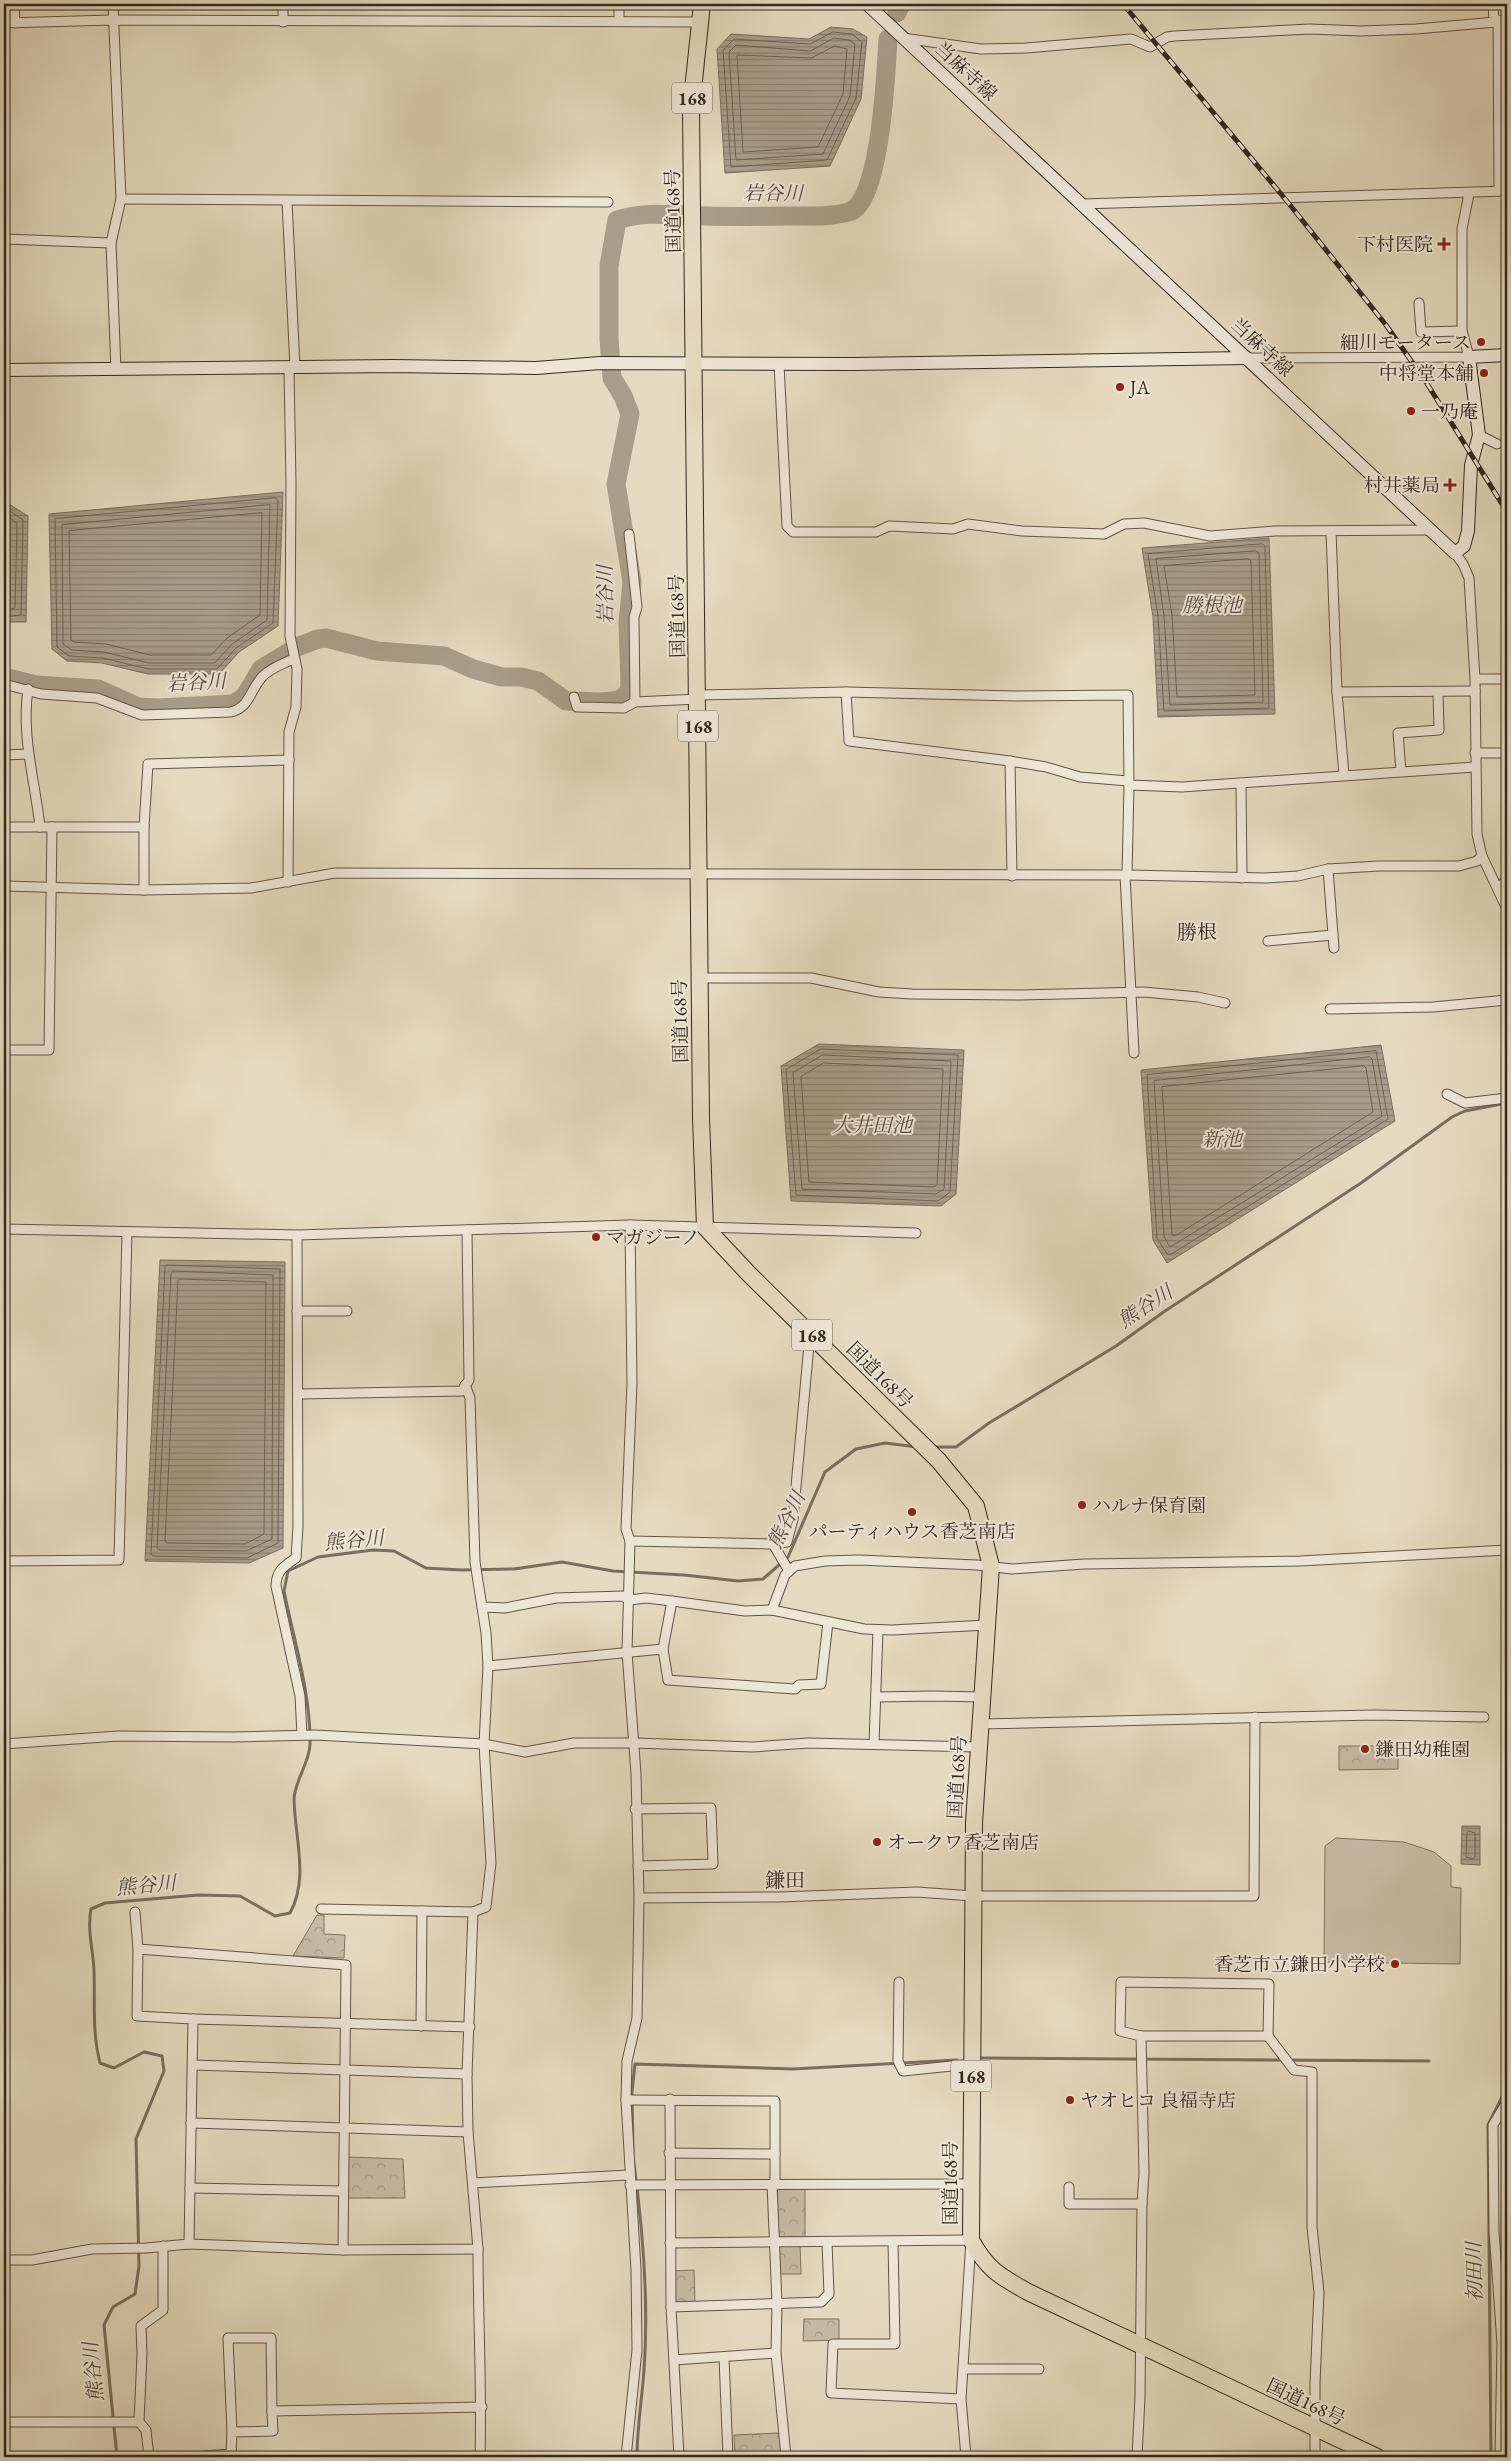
<svg xmlns="http://www.w3.org/2000/svg" width="1511" height="2461" viewBox="0 0 1511 2461" font-family="'EB Garamond','Noto Serif JP',serif">
<style>
.park{fill:url(#park-crowns);stroke:#7c7261}
.garden{fill:#c7bba4;stroke:#7c7261}
.water{fill:url(#water-rules);stroke:#796e5e}
.lines{fill:none;stroke-linecap:round;stroke-linejoin:round}
.shore{stroke:#6d6253;stroke-width:1}
.stream{stroke:#796e5e;stroke-width:3}
.river{stroke:#a89d88;stroke-width:19}
.street-casing{stroke:#5f5446;stroke-width:11}
.secondary-casing{stroke:#32281e;stroke-width:14}
.highway-casing{stroke:#32281e;stroke-width:18}
.street{stroke:#eee6d5;stroke-width:9}
.secondary{stroke:#eee6d5;stroke-width:12}
.highway{stroke:#e5d9bf;stroke-width:16}
.rail-casing{stroke:#32281e;stroke-width:5}
.rail{stroke:#eee6d5;stroke-width:3;stroke-dasharray:9;stroke-linecap:butt}
.poi-dot{fill:#8f2418;stroke:#eee6d5;stroke-width:2}
.labels{text-anchor:middle;dominant-baseline:central;stroke-width:4;stroke-linejoin:round;paint-order:stroke}
.shield{fill:#eee6d5;stroke:#6a6155;stroke-width:1}
.shield-label{font-size:18px;font-weight:bold;fill:#32281e}
.street-label{font-size:19px;fill:#32281e;stroke:#eee6d5}
.poi-label{font-size:19px;fill:#32281e;stroke:#eee6d5;text-anchor:start}
.water-label{font-size:20px;font-style:italic;fill:#554b3e;stroke:#eee6d5}
.neighbourhood-label{font-size:20px;fill:#32281e;stroke:#eee6d5}
</style>
<defs>
<pattern id="park-crowns" width="20" height="18" patternUnits="userSpaceOnUse" patternTransform="scale(1.25)"><rect width="20" height="18" fill="#c7bba4"/><path d="M2 6a3 3 0 1 1 6 0M12 15a3 3 0 1 1 6 0" fill="none" stroke="#a29885"/></pattern>
<pattern id="water-rules" width="6" height="5" patternUnits="userSpaceOnUse" patternTransform="scale(1.25)"><rect width="6" height="5" fill="#a89d88"/><path d="M0 2.5h6" fill="none" stroke="#89806f"/></pattern>
</defs>
<rect width="100%" height="100%" fill="#e5d9bf"/>
<filter id="stains"><feTurbulence type="fractalNoise" baseFrequency=".004" numOctaves="4"/><feColorMatrix values="0 0 0 0 .2 0 0 0 0 .09 0 0 0 0 .02 0 0 0 .5 -.17"/></filter>
<radialGradient id="worn" r=".72"><stop offset=".6" stop-color="#630" stop-opacity="0"/><stop offset="1" stop-color="#630" stop-opacity=".3"/></radialGradient>
<!-- park -->
<g class="park">
<path d="M 1339,1746 L 1398,1746 L 1398,1769 L 1339,1770 Z"/>
<path d="M 317,1915 L 324,1915 L 324,1934 L 345,1935 L 344,1958 L 293,1956 Z"/>
<path d="M 348,2157 L 403,2159 L 405,2198 L 348,2198 Z"/>
<rect x="777" y="2189" width="28" height="48"/>
<path d="M 778,2244 L 800,2244 L 801,2274 L 779,2274 Z"/>
<path d="M 694,2270 L 695,2302 L 673,2305 L 672,2271 Z"/>
<path d="M 804,2319 L 839,2319 L 839,2340 L 803,2341 Z"/>
<path d="M 780,2433 L 783,2457 L 735,2457 L 734,2435 Z"/>
</g>
<!-- garden -->
<path class="garden" d="M 1336,1838 L 1404,1842 L 1434,1852 L 1451,1866 L 1451,1887 L 1461,1888 L 1460,1964 L 1324,1962 L 1325,1846 Z"/>
<!-- water -->
<g class="water">
<path d="M 831,27 L 853,29 L 867,37 L 861,99 L 830,166 L 725,173 L 717,49 L 731,34 L 809,39 Z"/>
<path d="M 283,492 L 278,626 L 239,652 L 219,674 L 148,674 L 102,663 L 67,661 L 52,649 L 49,514 Z"/>
<path d="M 4,501 L 28,516 L 26,622 L 4,622 Z"/>
<path d="M 1269,538 L 1275,714 L 1158,717 L 1153,617 L 1142,548 Z"/>
<path d="M 819,1044 L 964,1050 L 956,1194 L 941,1206 L 791,1201 L 781,1066 Z"/>
<path d="M 1381,1045 L 1395,1121 L 1167,1263 L 1153,1240 L 1141,1070 Z"/>
<path d="M 160,1260 L 285,1262 L 283,1548 L 249,1563 L 145,1561 Z"/>
<path d="M 1462,1826 L 1480,1826 L 1480,1865 L 1461,1864 Z"/>
</g>
<g class="lines">
<!-- shore -->
<g class="shore">
<path d="M 833,32 L 852,34 L 862,42 L 856,98 L 827,160 L 731,167 L 723,50 L 734,39 L 810,44 Z"/>
<path d="M 834,38 L 849,40 L 855,44 L 850,96 L 823,154 L 736,160 L 729,52 L 736,45 L 810,51 Z"/>
<path d="M 835,46 L 847,49 L 843,94 L 818,147 L 743,152 L 737,55 L 811,58 Z"/>
<path d="M 276,498 L 278,501 L 273,623 L 236,648 L 217,669 L 148,669 L 103,658 L 69,656 L 57,647 L 55,519 Z"/>
<path d="M 270,505 L 267,620 L 232,644 L 215,663 L 149,663 L 104,652 L 72,650 L 63,644 L 62,525 Z"/>
<path d="M 4,507 L 23,520 L 21,615 L 4,617"/>
<path d="M 262,513 L 260,615 L 227,638 L 211,655 L 150,655 L 106,644 L 74,642 L 71,640 L 69,531 Z"/>
<path d="M 4,514 L 17,523 L 15,608 L 4,611"/>
<path d="M 4,523 L 9,528 L 8,601 L 4,603"/>
<path d="M 1262,544 L 1265,546 L 1269,708 L 1164,711 L 1158,616 L 1148,554 Z"/>
<path d="M 1256,551 L 1259,553 L 1263,702 L 1170,705 L 1164,616 L 1156,559 Z"/>
<path d="M 1249,559 L 1251,561 L 1255,695 L 1177,697 L 1172,615 L 1164,566 Z"/>
<path d="M 821,1049 L 958,1055 L 950,1192 L 938,1201 L 796,1195 L 786,1070 Z"/>
<path d="M 1376,1051 L 1388,1119 L 1170,1255 L 1167,1254 L 1157,1238 L 1147,1075 Z"/>
<path d="M 823,1055 L 951,1061 L 944,1189 L 936,1194 L 802,1189 L 793,1073 Z"/>
<path d="M 1370,1057 L 1372,1059 L 1382,1116 L 1172,1246 L 1169,1246 L 1164,1236 L 1154,1081 Z"/>
<path d="M 824,1063 L 943,1069 L 937,1185 L 934,1187 L 809,1182 L 801,1077 Z"/>
<path d="M 1364,1066 L 1366,1068 L 1373,1112 L 1175,1236 L 1172,1235 L 1162,1087 Z"/>
<path d="M 167,1265 L 280,1269 L 278,1543 L 247,1558 L 153,1556 L 151,1554 L 165,1267 Z"/>
<path d="M 173,1271 L 273,1275 L 272,1539 L 246,1551 L 160,1550 L 157,1548 L 171,1274 Z"/>
<path d="M 180,1279 L 266,1282 L 264,1534 L 245,1544 L 167,1543 L 165,1541 L 178,1281 Z"/>
<path d="M 1469,1831 L 1475,1833 L 1475,1857 L 1473,1859 L 1466,1857 L 1467,1833 Z"/>
</g>
<!-- stream -->
<g class="stream">
<path d="M 933,1447 L 956,1447 L 989,1423 L 1116,1346 L 1165,1311 L 1361,1183 L 1452,1117 L 1465,1111 L 1507,1103"/>
<path d="M 979,2058 L 1429,2061"/>
<path d="M 633,2153 L 632,2092 L 635,2064 L 793,2069 L 957,2060"/>
<path d="M 634,2164 C 643,2231 649,2302 644,2370 C 642,2399 637,2428 637,2457"/>
<path d="M 117,2457 L 104,2325 L 113,2307 L 135,2294 L 139,2266 L 136,2139 L 164,2071 L 162,2056 L 144,2052 L 114,2068 L 100,2063 C 92,2032 95,2002 94,1970 C 93,1949 87,1930 91,1909 L 105,1903 L 198,1895 L 240,1896 L 275,1916 L 290,1913 C 309,1879 295,1838 294,1800 C 294,1782 309,1764 310,1745 C 311,1694 294,1641 284,1591 L 288,1571 L 318,1557 L 373,1550 L 394,1551 L 426,1568 L 461,1570 L 514,1569 L 562,1562 L 613,1571 L 684,1575 L 738,1581 L 763,1579 L 788,1557 L 825,1472 L 856,1449 L 885,1443 L 917,1447"/>
<path d="M 1491,2457 L 1488,2125 L 1503,2095 L 1507,2094"/>
</g>
<!-- river -->
<g class="river">
<path d="M 897,13 L 901,4"/>
<path d="M 4,677 L 36,685 L 98,689 L 138,707 L 158,708 L 234,704 L 245,696 L 261,669 L 297,647 L 318,639 L 326,638 L 377,651 L 444,656 L 473,669 L 502,677 L 521,677 L 538,681 L 566,701 L 603,702 L 620,700 L 628,693 L 630,686 L 628,623 L 632,582 L 616,484 L 630,414 L 623,396 L 612,378 L 609,339 L 609,266 L 617,220 C 647,210 677,216 708,216 C 736,217 764,216 792,216 C 810,216 832,217 849,212 C 881,203 886,70 888,39"/>
</g>
<defs>
<g id="street">
<path d="M 14,4 L 15,23"/>
<path d="M 283,4 L 283,22"/>
<path d="M 619,4 L 619,21"/>
<path d="M 1493,4 L 1494,21"/>
<path d="M 1498,20 L 1499,191"/>
<path d="M 4,23 L 112,20 L 700,22"/>
<path d="M 903,38 L 981,49 L 1026,48 L 1131,39 L 1150,47 L 1167,37 L 1174,36 L 1310,29 L 1361,31 L 1416,29 L 1507,21"/>
<path d="M 121,199 L 608,202"/>
<path d="M 287,201 L 295,368"/>
<path d="M 1082,204 L 1507,191"/>
<path d="M 4,239 L 111,243 L 121,199 L 113,4"/>
<path d="M 111,243 L 116,370"/>
<path d="M 1419,303 L 1421,332 L 1462,331"/>
<path d="M 1247,358 L 1469,357 L 1462,331 L 1462,229 L 1469,194"/>
<path d="M 779,364 L 787,526 L 793,532 L 876,532 L 889,526 L 953,529 L 968,524 L 1022,531 L 1104,534 L 1124,524 L 1144,523 L 1210,536 L 1275,531 L 1431,530"/>
<path d="M 1479,435 L 1497,444"/>
<path d="M 1331,531 L 1337,692 L 1344,775"/>
<path d="M 629,534 L 637,607 L 634,617 L 635,702"/>
<path d="M 1455,553 L 1463,564 L 1469,578 L 1475,679 L 1477,834 L 1482,856 L 1507,909"/>
<path d="M 1475,679 L 1507,679"/>
<path d="M 4,684 L 41,694 L 97,698 L 142,715 L 231,712 C 250,707 250,690 262,677 C 270,668 283,664 293,659"/>
<path d="M 28,689 C 21,735 35,781 40,827"/>
<path d="M 846,692 L 849,741 L 1010,761 L 1046,767 L 1080,777 L 1128,781"/>
<path d="M 1337,692 L 1475,691"/>
<path d="M 698,695 L 846,692 L 1016,696 L 1128,695 L 1129,785 L 1127,875"/>
<path d="M 574,697 L 577,707 L 624,708 L 635,702 L 698,699"/>
<path d="M 1475,753 L 1507,753"/>
<path d="M 4,755 L 29,754"/>
<path d="M 1010,761 L 1012,876"/>
<path d="M 1401,771 L 1398,733 L 1439,730 L 1438,692"/>
<path d="M 1241,783 L 1242,878"/>
<path d="M 1129,785 L 1182,787 L 1475,767"/>
<path d="M 4,827 L 144,827"/>
<path d="M 1328,869 L 1334,948"/>
<path d="M 1125,875 L 1134,1053"/>
<path d="M 288,882 L 289,732 L 296,707 L 297,669 L 290,636 L 291,484 L 289,368"/>
<path d="M 4,886 L 144,890 L 251,888 L 335,873 L 1127,875 L 1266,878 L 1298,876 L 1328,869 L 1379,866 L 1459,866 L 1477,861 L 1482,856"/>
<path d="M 1499,888 L 1507,879"/>
<path d="M 144,890 L 144,827 L 148,764 L 289,760"/>
<path d="M 1268,941 L 1333,935"/>
<path d="M 700,978 L 811,978 L 879,992 L 912,994 L 1020,995 L 1144,992 L 1198,997 L 1225,1003"/>
<path d="M 1330,1009 L 1433,1007 L 1507,1000"/>
<path d="M 4,1050 L 49,1050 L 52,827"/>
<path d="M 1447,1094 L 1465,1103 L 1507,1098"/>
<path d="M 4,1229 L 297,1235 L 630,1225 L 916,1233"/>
<path d="M 297,1235 L 298,1526 L 296,1558 C 284,1566 276,1571 276,1586 L 300,1696 L 302,1735"/>
<path d="M 297,1311 L 347,1311"/>
<path d="M 465,1385 L 470,1398 L 475,1562 L 486,1633 L 488,1666"/>
<path d="M 299,1394 L 462,1391 L 469,1380 L 467,1230"/>
<path d="M 630,1541 L 773,1544 L 789,1571"/>
<path d="M 773,1544 L 787,1542 L 793,1519 L 810,1334"/>
<path d="M 4,1561 L 119,1560 L 127,1232"/>
<path d="M 482,1607 L 505,1608 L 556,1598 L 623,1596 L 629,1600 L 646,1598 L 672,1601 L 745,1611 L 772,1610 L 864,1629 L 892,1630 L 987,1625"/>
<path d="M 772,1610 L 785,1575 L 795,1566 L 825,1561 L 859,1560 L 977,1565 L 1012,1569 L 1084,1564 L 1300,1561 L 1507,1550"/>
<path d="M 663,1649 L 668,1680 L 795,1689 L 799,1685 L 821,1684 L 828,1622"/>
<path d="M 876,1697 L 933,1696 L 983,1697"/>
<path d="M 980,1724 L 1374,1715 L 1484,1717"/>
<path d="M 4,1744 L 118,1736 L 233,1737 L 315,1735 L 484,1744 L 525,1752 L 574,1743 L 634,1743 L 753,1747 L 809,1743 L 978,1747"/>
<path d="M 874,1744 L 878,1630"/>
<path d="M 635,1809 L 711,1808 L 713,1864 L 638,1866"/>
<path d="M 639,1898 L 779,1897 L 917,1892 L 973,1896 L 1254,1896 L 1255,1717"/>
<path d="M 321,1909 L 473,1912 L 486,1907 L 491,1863 L 484,1744 L 488,1666 L 663,1649 L 672,1601"/>
<path d="M 135,1912 L 138,1949 L 137,2016 L 193,2019 L 189,2244"/>
<path d="M 138,1949 L 346,1965 L 343,2250"/>
<path d="M 899,1982 L 898,2061 L 903,2071 L 971,2064"/>
<path d="M 193,2019 L 470,2027"/>
<path d="M 421,2026 L 422,1911"/>
<path d="M 1268,2036 L 1269,1984 L 1121,1982 L 1120,2031 L 1141,2036 L 1268,2036 L 1294,2070 L 1312,2072 L 1312,2227 L 1319,2292 L 1315,2383 L 1315,2457"/>
<path d="M 193,2065 L 467,2074"/>
<path d="M 670,2099 L 671,2307 L 679,2457"/>
<path d="M 626,2100 L 775,2101 L 775,2184"/>
<path d="M 191,2123 L 468,2132"/>
<path d="M 669,2153 L 775,2154"/>
<path d="M 473,2183 L 629,2175"/>
<path d="M 772,2184 L 777,2303 L 776,2353 L 786,2457"/>
<path d="M 630,2185 L 970,2184"/>
<path d="M 1069,2187 L 1069,2204 L 1142,2204"/>
<path d="M 190,2188 L 343,2191"/>
<path d="M 893,2242 L 895,2344 L 833,2344 L 831,2393 L 961,2399"/>
<path d="M 670,2243 L 971,2240 L 961,2399 L 966,2457"/>
<path d="M 478,2249 C 478,2318 482,2388 480,2457"/>
<path d="M 4,2260 L 32,2260 L 92,2249 L 146,2248 L 189,2244 L 343,2250 L 478,2249 L 468,2132 L 467,2074 L 473,1912"/>
<path d="M 671,2307 L 821,2302 L 829,2294 L 827,2242"/>
<path d="M 724,2357 L 728,2457"/>
<path d="M 674,2360 L 776,2353"/>
<path d="M 963,2369 L 1039,2369"/>
<path d="M 4,2422 L 139,2422"/>
<path d="M 232,2432 L 228,2338 L 271,2338 L 272,2411"/>
<path d="M 149,2457 L 146,2430 L 139,2422 L 142,2354 L 141,2326 L 163,2310 L 163,2246"/>
<path d="M 191,2457 L 231,2454 L 232,2432 L 273,2431 L 272,2411 L 482,2407"/>
<path d="M 626,2457 L 637,2350 L 636,2270 L 626,2100 L 627,2061 L 637,2018 L 639,1898 L 636,1774 L 627,1652 L 630,1541 L 626,1529 L 632,1383 L 630,1225"/>
<path d="M 1137,2457 L 1140,2397 L 1142,2204 L 1144,2173 L 1141,2036"/>
<path d="M 1500,2457 L 1502,2343 L 1494,2231 L 1493,2125 L 1507,2102"/>
</g>
<g id="secondary">
<path d="M 867,4 L 1455,553 L 1464,546 L 1468,531 L 1471,465 L 1479,435 L 1469,357 L 1507,355"/>
<path d="M 4,370 L 393,366 L 536,368 L 600,363 L 853,364 L 1247,358"/>
</g>
<path id="highway" d="M 702,4 L 691,109 L 701,1118 L 705,1227 L 748,1273 L 939,1461 L 976,1506 L 991,1566 L 974,1823 L 971,2240 C 987,2269 999,2276 1028,2292 L 1377,2457"/>
</defs>
<!-- street casing -->
<use href="#street" class="street-casing"/>
<!-- secondary casing -->
<use href="#secondary" class="secondary-casing"/>
<!-- highway casing -->
<use href="#highway" class="highway-casing"/>
<!-- street -->
<use href="#street" class="street"/>
<!-- secondary -->
<use href="#secondary" class="secondary"/>
<!-- highway -->
<use href="#highway" class="highway"/>
<defs>
<path id="rail" d="M 1123,4 L 1286,200 L 1386,325 L 1426,382 L 1507,512"/>
</defs>
<!-- rail casing -->
<use href="#rail" class="rail-casing"/>
<!-- rail -->
<use href="#rail" class="rail"/>
</g>
<!-- markers -->
<g class="poi-dot">
<path d="M1441.5 236.5h5v5h5v5h-5v5h-5v-5h-5v-5h5z"/>
<circle cx="1481" cy="342" r="5"/>
<circle cx="1484" cy="373" r="5"/>
<circle cx="1120" cy="387" r="5"/>
<circle cx="1411" cy="411" r="5"/>
<path d="M1447.5 477.5h5v5h5v5h-5v5h-5v-5h-5v-5h5z"/>
<circle cx="596" cy="1237" r="5"/>
<circle cx="1082" cy="1505" r="5"/>
<circle cx="912" cy="1512" r="5"/>
<circle cx="1365" cy="1749" r="5"/>
<circle cx="877" cy="1842" r="5"/>
<circle cx="1395" cy="1964" r="5"/>
<circle cx="1070" cy="2100" r="5"/>
</g>
<g class="labels">
<!-- shield labels -->
<g class="shield">
<rect x="672" y="82.5" width="40" height="31" rx="4"/>
<rect x="678" y="710.5" width="40" height="31" rx="4"/>
<rect x="792" y="1319.5" width="40" height="31" rx="4"/>
<rect x="951" y="2060.5" width="40" height="31" rx="4"/>
</g>
<g class="shield-label">
<text x="692" y="98">168</text>
<text x="698" y="726">168</text>
<text x="812" y="1335">168</text>
<text x="971" y="2076">168</text>
</g>
<!-- street labels -->
<g class="street-label">
<text transform="translate(966 71) rotate(43)">当麻寺線</text>
<text transform="translate(673 211) rotate(-91)">国道168号</text>
<text transform="translate(1262 347) rotate(43)">当麻寺線</text>
<text transform="translate(677 616) rotate(-91)">国道168号</text>
<text transform="translate(680 1021) rotate(-91)">国道168号</text>
<text transform="translate(880 1375) rotate(45)">国道168号</text>
<text transform="translate(957 1777) rotate(-87)">国道168号</text>
<text transform="translate(950 2183) rotate(-90)">国道168号</text>
<text transform="translate(1306 2402) rotate(25)">国道168号</text>
</g>
<!-- poi labels -->
<g class="poi-label">
<text x="1433" y="244" text-anchor="end">下村医院</text>
<text x="1471" y="342" text-anchor="end">細川モータース</text>
<text x="1474" y="373" text-anchor="end">中将堂本舗</text>
<text x="1130" y="387">JA</text>
<text x="1421" y="411">一乃庵</text>
<text x="1440" y="485" text-anchor="end">村井薬局</text>
<text x="606" y="1237">マガジーノ</text>
<text x="1092" y="1505">ハルナ保育園</text>
<text x="912" y="1531" text-anchor="middle">パーティハウス香芝南店</text>
<text x="1375" y="1749">鎌田幼稚園</text>
<text x="887" y="1842">オークワ香芝南店</text>
<text x="1385" y="1964" text-anchor="end">香芝市立鎌田小学校</text>
<text x="1080" y="2100">ヤオヒコ 良福寺店</text>
</g>
<!-- water labels -->
<g class="water-label">
<text x="773" y="193">岩谷川</text>
<text transform="translate(605 595) rotate(-91)">岩谷川</text>
<text x="1212" y="605">勝根池</text>
<text transform="translate(196 682) rotate(-3)">岩谷川</text>
<text x="872" y="1125">大井田池</text>
<text x="1222" y="1139">新池</text>
<text transform="translate(1145 1306) rotate(-33)">熊谷川</text>
<text transform="translate(786 1520) rotate(-64)">熊谷川</text>
<text transform="translate(354 1540) rotate(-5)">熊谷川</text>
<text transform="translate(146 1885) rotate(-5)">熊谷川</text>
<text transform="translate(1474 2272) rotate(-91)">初田川</text>
<text transform="translate(93 2372) rotate(-96)">熊谷川</text>
</g>
<!-- neighbourhood labels -->
<g class="neighbourhood-label">
<text x="1197" y="932">勝根</text>
<text x="785" y="1880">鎌田</text>
</g>
</g>
<!-- margin -->
<rect width="1511" height="2461" fill="none" stroke="#e5d9bf" stroke-width="20"/>
<rect x="5" y="5" width="1501" height="2451" fill="none" stroke="#32281e" stroke-width="2.5"/>
<rect x="10" y="10" width="1491" height="2441" fill="none" stroke="#32281e"/>
<rect width="100%" height="100%" filter="url(#stains)"/>
<rect width="100%" height="100%" fill="url(#worn)"/>
</svg>
